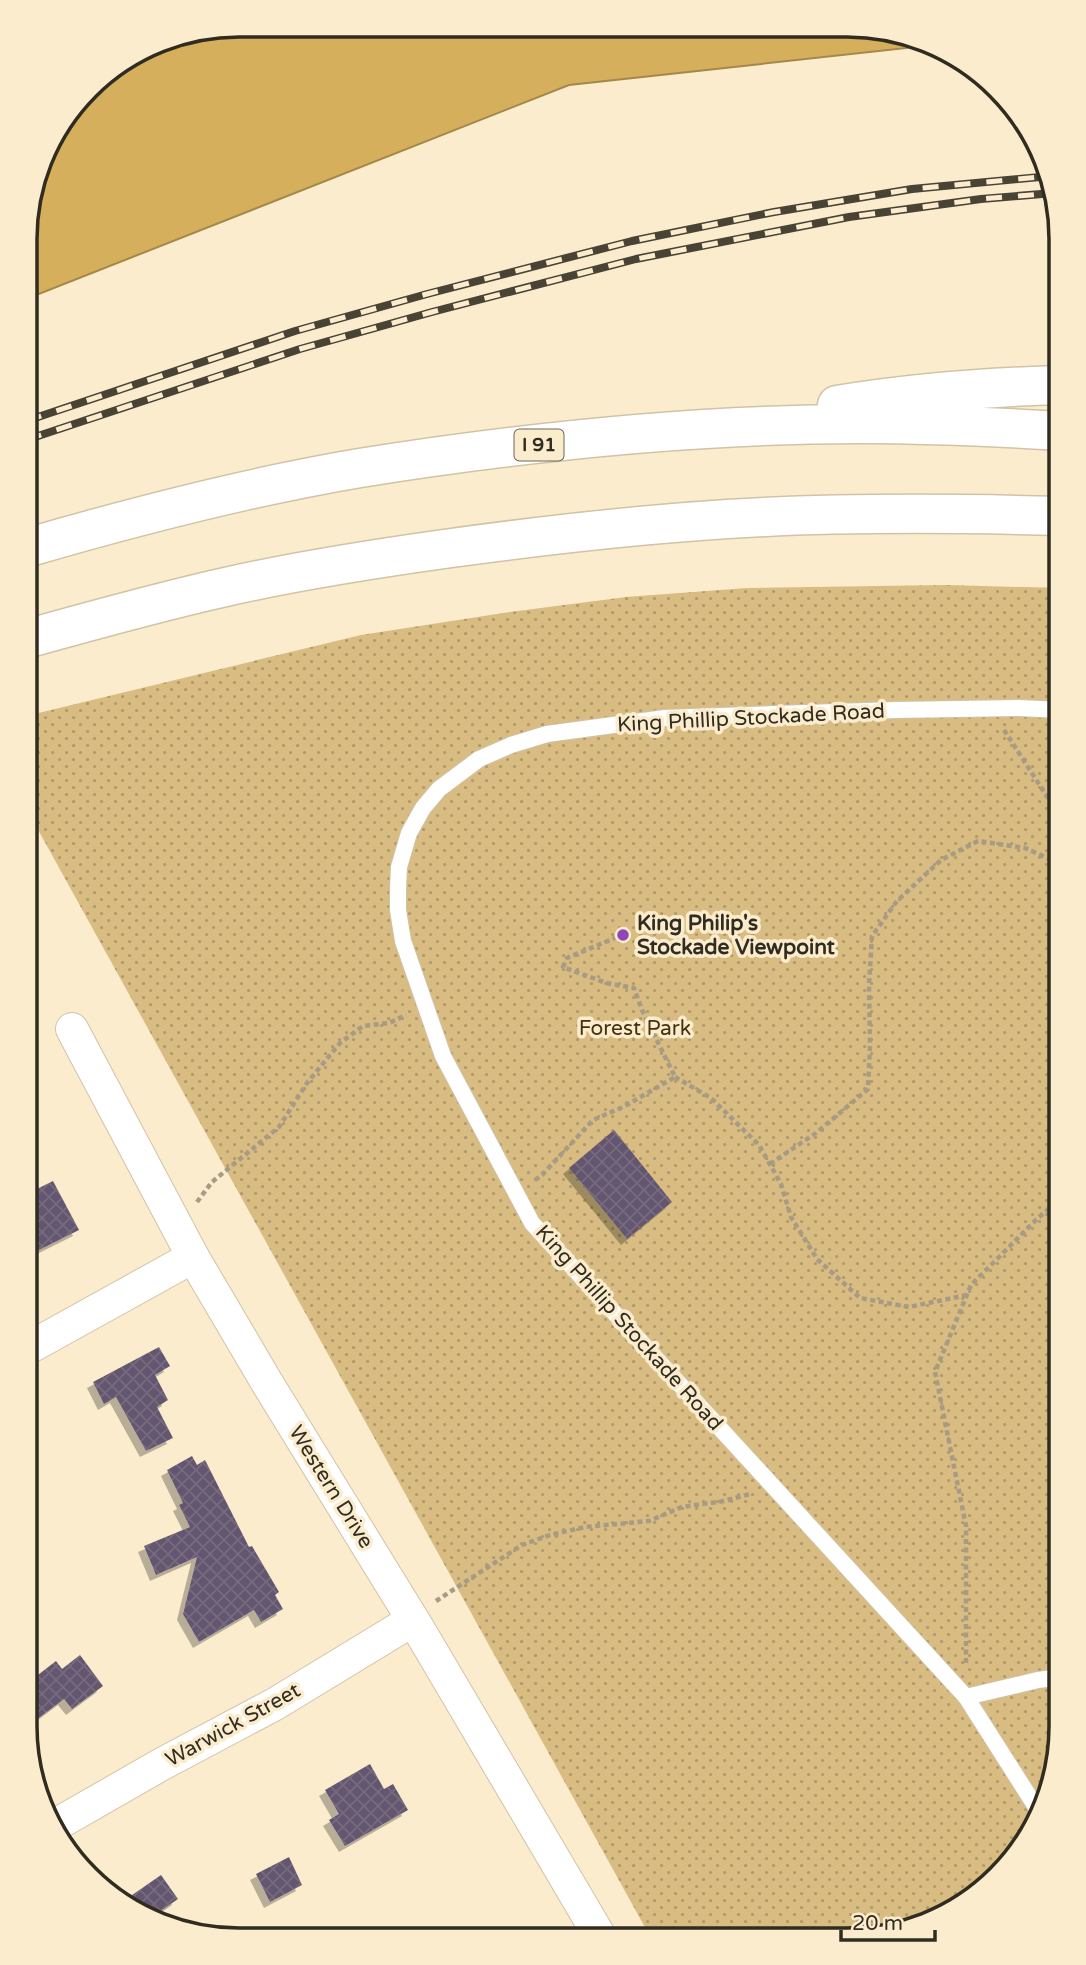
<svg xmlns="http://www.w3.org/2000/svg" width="1086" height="1965" viewBox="0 0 1086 1965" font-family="'Varela Round',sans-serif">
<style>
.park{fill:url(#park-dots)}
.water{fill:#d5af5c;stroke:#a4884a;stroke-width:2}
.building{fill:url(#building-cross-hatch);filter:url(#shadow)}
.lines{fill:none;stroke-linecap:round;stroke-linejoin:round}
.lane-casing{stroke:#d1c3a6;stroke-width:18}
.street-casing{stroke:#d1c3a6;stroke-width:34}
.highway-casing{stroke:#d1c3a6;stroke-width:41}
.path{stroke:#a69b85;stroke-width:4.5;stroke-dasharray:5 3.5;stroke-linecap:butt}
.lane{stroke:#fff;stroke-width:16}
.street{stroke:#fff;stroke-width:32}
.highway{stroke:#fff;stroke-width:38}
.rail-casing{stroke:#494335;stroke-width:8}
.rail{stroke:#fbecce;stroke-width:5;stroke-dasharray:16;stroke-linecap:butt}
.poi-dot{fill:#8e46b9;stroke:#fbecce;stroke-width:2.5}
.labels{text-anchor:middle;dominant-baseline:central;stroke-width:7;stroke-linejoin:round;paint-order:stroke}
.shield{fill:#fbecce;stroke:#6e6654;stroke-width:2}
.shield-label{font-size:19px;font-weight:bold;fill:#312c20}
.street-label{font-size:21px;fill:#312c20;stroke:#fbecce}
.poi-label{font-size:21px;font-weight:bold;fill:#312c20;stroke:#fbecce;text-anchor:start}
.park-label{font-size:21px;fill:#42320e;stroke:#fbecce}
.rim{fill:none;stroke:#312c20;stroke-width:3.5}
</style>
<defs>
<pattern id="park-dots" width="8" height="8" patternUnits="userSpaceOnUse" patternTransform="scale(1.75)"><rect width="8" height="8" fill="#d8bc82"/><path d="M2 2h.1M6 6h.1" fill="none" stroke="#b0996a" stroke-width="1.8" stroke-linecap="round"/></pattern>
<pattern id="building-cross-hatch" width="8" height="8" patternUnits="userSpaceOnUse" patternTransform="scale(1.75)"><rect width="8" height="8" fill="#64566f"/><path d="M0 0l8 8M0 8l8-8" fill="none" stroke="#776b7e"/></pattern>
<filter id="shadow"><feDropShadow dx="-6" dy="6" stdDeviation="0" flood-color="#0004"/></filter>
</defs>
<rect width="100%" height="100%" fill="#fbecce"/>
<!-- park -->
<path class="park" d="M 946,585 L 1061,588 L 1061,1740 L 1045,1808 L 1017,1857 L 977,1896 L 916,1929 L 847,1940 L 652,1940 L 26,808 L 26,716 L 361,635 L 510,612 L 626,597 L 747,588 Z"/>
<!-- water -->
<path class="water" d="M 239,25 L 888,29 L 925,46 L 569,85 L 26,299 L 26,212 L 47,144 L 97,78 L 157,41 Z"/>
<!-- building -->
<g class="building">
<path d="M 614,1130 L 672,1202 L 627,1239 L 569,1168 Z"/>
<path d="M 53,1181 L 79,1230 L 25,1257 L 25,1195 Z"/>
<path d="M 159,1347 L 170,1366 L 155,1375 L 168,1400 L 157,1407 L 173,1438 L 146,1451 L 116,1397 L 104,1404 L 93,1382 Z"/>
<path d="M 192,1456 L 197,1465 L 205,1460 L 249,1547 L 252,1546 L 279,1592 L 275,1595 L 283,1609 L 261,1622 L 254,1610 L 199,1642 L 183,1614 L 197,1557 L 156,1575 L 144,1546 L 190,1527 L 179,1505 L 183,1503 L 167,1470 Z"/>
<path d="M 80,1655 L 103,1686 L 72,1709 L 64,1699 L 36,1720 L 25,1704 L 25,1685 L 56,1661 L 62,1669 Z"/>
<path d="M 370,1764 L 384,1789 L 393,1784 L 408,1810 L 345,1846 L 329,1820 L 339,1814 L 325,1790 Z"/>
<path d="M 289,1857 L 302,1885 L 270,1902 L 256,1874 Z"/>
<path d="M 161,1875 L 178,1899 L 155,1915 L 122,1902 Z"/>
</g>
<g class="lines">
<defs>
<g id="lane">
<path d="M 966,1697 L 1038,1680 L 1061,1677"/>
<path d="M 1041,1815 L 966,1697 L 532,1223 L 443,1056 L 403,941 L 398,910 L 398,889 L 399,867 L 409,833 L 423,808 L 439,789 L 479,759 L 511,745 L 547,734 L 665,718 L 895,710 L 1019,708 L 1061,710"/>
</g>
<g id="street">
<path d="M 72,1029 L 193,1257 L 266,1381 L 418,1628 L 602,1940"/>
<path d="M 25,1350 L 193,1257"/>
<path d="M 52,1827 L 162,1764 L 275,1704 L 413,1620"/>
</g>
<g id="highway">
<path d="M 837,405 C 911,393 986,387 1061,385"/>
<path d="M 26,548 C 136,516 247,487 360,468 C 524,442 695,424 861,424 C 928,424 995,427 1061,431"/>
<path d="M 26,639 C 94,620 162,601 230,586 C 301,570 373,559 444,549 C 538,536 633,525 728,519 C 839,512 951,513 1061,516"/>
</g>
</defs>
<!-- lane casing -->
<use href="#lane" class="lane-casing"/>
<!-- street casing -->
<use href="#street" class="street-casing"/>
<!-- highway casing -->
<use href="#highway" class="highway-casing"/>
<!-- path -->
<g class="path">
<path d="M 1004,730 L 1061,818"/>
<path d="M 675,1077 L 711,1098 L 759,1145 L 781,1184 L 791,1217 L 817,1259 L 860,1298 L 909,1307 L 967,1295"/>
<path d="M 770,1164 L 816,1133 L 868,1089 L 870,1046 L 869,985 L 872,936 L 897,901 L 941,860 L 978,841 L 1025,848 L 1061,864"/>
<path d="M 535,1180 L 542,1175 L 593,1120 L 625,1106 L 675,1077 L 642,1010 L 634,988 L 606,983 L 563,967 L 567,958 L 615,938"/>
<path d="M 197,1202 L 212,1182 L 279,1127 L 307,1083 L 340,1043 L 363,1026 L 389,1023 L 406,1015"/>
<path d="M 436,1601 L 522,1545 L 550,1535 L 585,1527 L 649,1521 L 682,1507 L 724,1501 L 750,1494"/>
<path d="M 966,1663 L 966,1526 L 935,1372 L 971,1285 L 1038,1218 L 1061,1198"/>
</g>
<!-- lane -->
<use href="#lane" class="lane"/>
<!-- street -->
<use href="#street" class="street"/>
<!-- highway -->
<use href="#highway" class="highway"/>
<defs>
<g id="rail">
<path d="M 26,421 L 295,331 L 427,294 L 632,241 L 774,212 L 912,189 L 1051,176"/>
<path d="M 26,440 L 300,349 L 432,312 L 636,259 L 849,217 L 981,199 L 1054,193"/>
</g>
</defs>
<!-- rail casing -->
<use href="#rail" class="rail-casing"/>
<!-- rail -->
<use href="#rail" class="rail"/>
</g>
<!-- markers -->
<circle class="poi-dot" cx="623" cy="935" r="7"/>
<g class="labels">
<!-- shield labels -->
<rect class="shield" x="514.5" y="429.5" width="49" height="31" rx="5"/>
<g class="shield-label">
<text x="539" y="445">I 91</text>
</g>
<!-- street labels -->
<g class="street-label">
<text transform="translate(751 718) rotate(-3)">King Phillip Stockade Road</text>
<text transform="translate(629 1328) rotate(48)">King Phillip Stockade Road</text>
<text transform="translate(331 1487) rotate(58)">Western Drive</text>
<text transform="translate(233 1725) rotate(-29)">Warwick Street</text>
</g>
<!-- poi labels -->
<g class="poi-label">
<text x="637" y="923">King Philip's<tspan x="637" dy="24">Stockade Viewpoint</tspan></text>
</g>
<!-- park labels -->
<g class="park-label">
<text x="635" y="1028">Forest Park</text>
</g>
</g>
<!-- crop -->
<path d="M0 0H1086V1965H0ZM239 37H847A202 202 0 0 1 1049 239V1726A202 202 0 0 1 847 1928H239A202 202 0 0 1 37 1726V239A202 202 0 0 1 239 37Z" fill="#fbecce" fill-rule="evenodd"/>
<path class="rim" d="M239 37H847A202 202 0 0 1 1049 239V1726A202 202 0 0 1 847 1928H239A202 202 0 0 1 37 1726V239A202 202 0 0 1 239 37Z"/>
<!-- scale -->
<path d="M841 1930v10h94v-10" fill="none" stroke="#312c20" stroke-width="3.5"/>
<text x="852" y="1930" font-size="21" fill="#312c20" stroke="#fbecce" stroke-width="5" paint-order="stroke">20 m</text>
</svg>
